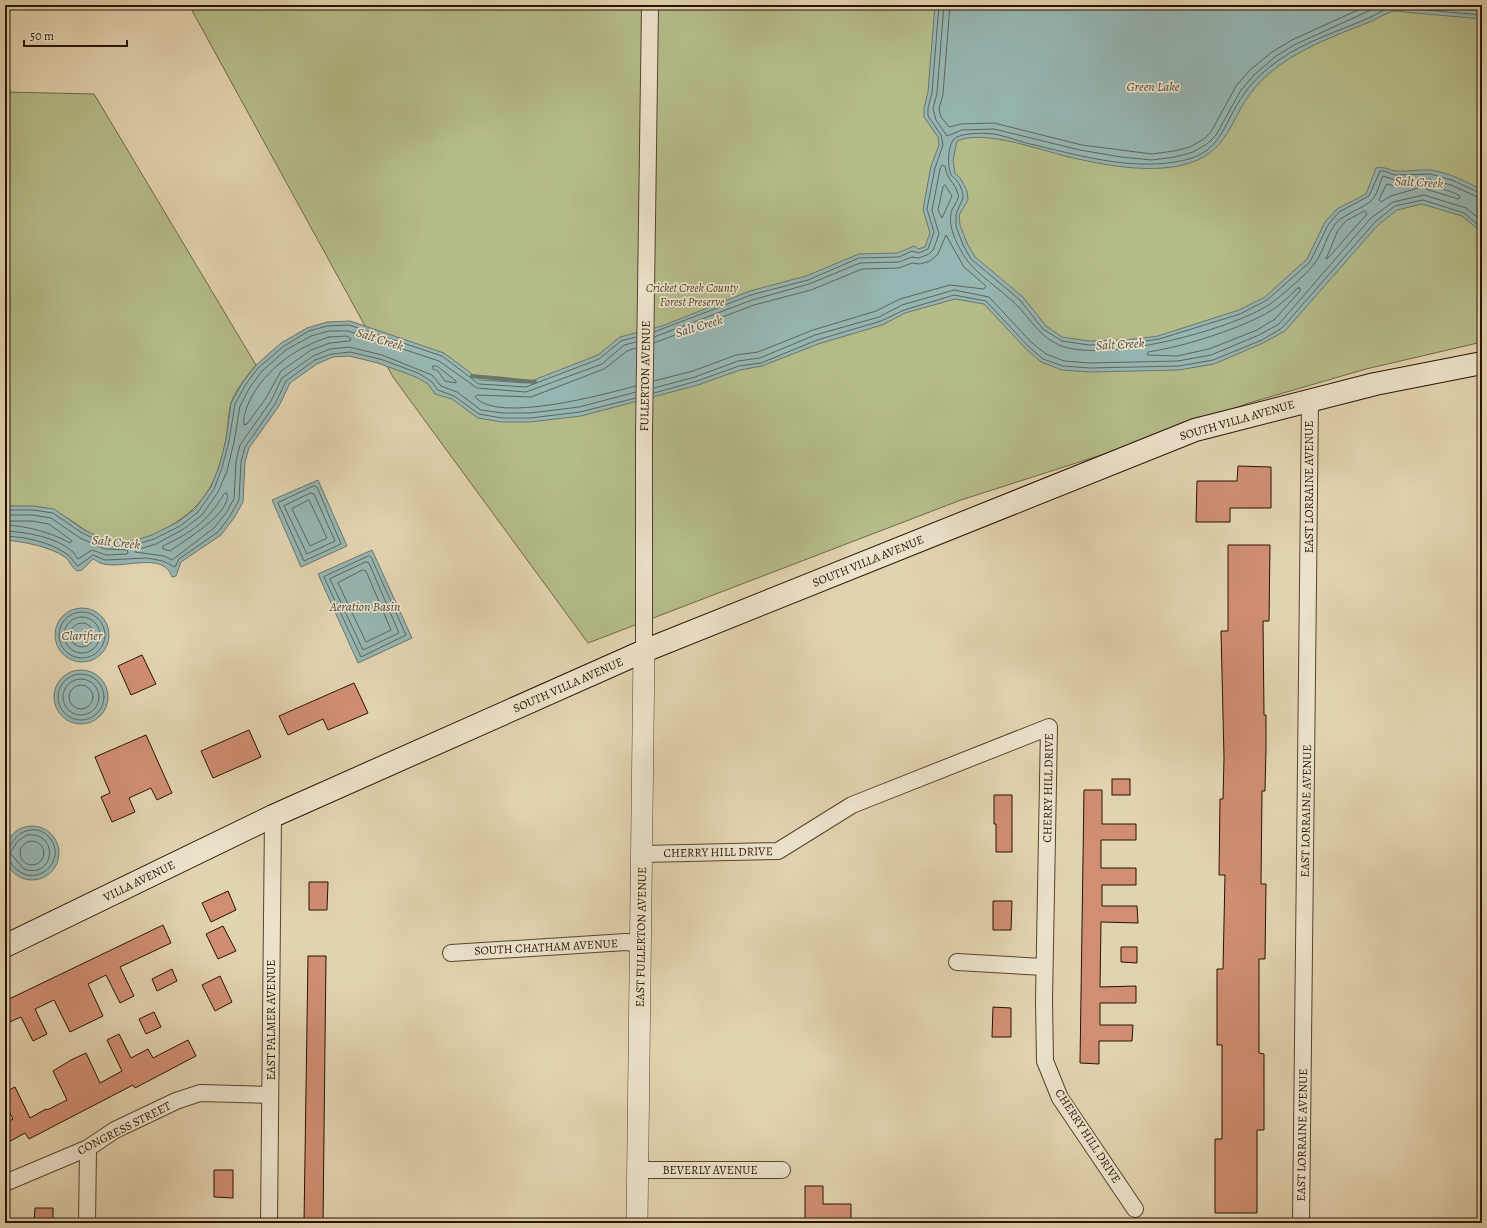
<svg xmlns="http://www.w3.org/2000/svg" width="1487" height="1228" viewBox="0 0 1487 1228" font-family="Alegreya,serif">
<style>
.green{fill:#b5bc8a;stroke:#6e6845}
.water{fill:#96b6b3;stroke:#6a756b}
.lines{fill:none;stroke-linecap:round;stroke-linejoin:round}
.shore{stroke:#5e655a;stroke-width:1}
.stream{stroke:#6a756b;stroke-width:4}
.building{fill:#d08e73;stroke:#271400}
.minor-casing{stroke:#56442c;stroke-width:18}
.tertiary-casing{stroke:#56442c;stroke-width:22}
.secondary-casing{stroke:#271400;stroke-width:24}
.minor{stroke:#ece2cb;stroke-width:16}
.tertiary{stroke:#ece2cb;stroke-width:21}
.secondary{stroke:#ece2cb;stroke-width:22}
.labels{text-anchor:middle;dominant-baseline:central;stroke-width:3.5;stroke-linejoin:round;paint-order:stroke}
.park-label{font-size:12px;font-style:italic;fill:#524629;stroke:#ece2cb}
.street-label{font-size:12px;fill:#271400;stroke:#ece2cb}
.water-label{font-size:13px;font-style:italic;fill:#4e4d3f;stroke:#ece2cb}
</style>
<rect width="100%" height="100%" fill="#e2d3af"/>
<filter id="stains"><feTurbulence type="fractalNoise" baseFrequency=".005" numOctaves="4"/><feColorMatrix values="0 0 0 0 .2 0 0 0 0 .09 0 0 0 0 .02 0 0 0 .5 -.17"/></filter>
<radialGradient id="worn" r=".72"><stop offset=".6" stop-color="#630" stop-opacity="0"/><stop offset="1" stop-color="#630" stop-opacity=".3"/></radialGradient>
<!-- green -->
<g class="green">
<path d="M 189,5 L 1482,5 L 1482,342 L 1366,369 L 1249,403 L 1123,448 L 961,500 L 588,643 L 393,377 Z"/>
<path d="M 5,92 L 94,94 L 256,365 C 247,376 236,389 231,403 C 228,414 228,428 226,439 C 217,485 203,509 161,531 C 145,539 126,545 108,541 C 94,538 81,527 69,519 C 51,507 26,506 5,506 Z"/>
</g>
<!-- water -->
<g class="water">
<path d="M 935,5 L 1482,5 L 1482,19 L 1394,11 C 1386,13 1380,17 1372,21 C 1363,25 1353,28 1344,32 C 1314,44 1284,58 1261,81 C 1227,115 1234,155 1178,166 C 1146,172 1110,166 1078,159 C 1047,153 985,128 957,141 L 953,160 L 955,173 L 961,179 L 967,191 L 968,200 L 959,215 L 960,225 L 967,243 L 975,257 L 1023,297 L 1046,326 L 1062,337 L 1089,341 L 1127,340 L 1158,336 L 1239,310 L 1265,297 L 1307,259 L 1325,222 L 1337,209 L 1366,194 L 1376,168 C 1387,166 1388,171 1397,171 C 1408,172 1420,169 1431,170 C 1448,173 1468,181 1482,191 L 1482,236 L 1478,229 L 1462,216 L 1422,204 L 1397,210 L 1378,225 L 1285,331 L 1263,343 L 1214,364 L 1179,370 L 1090,372 L 1062,370 L 1041,362 L 1026,349 L 984,304 L 955,299 L 905,313 L 882,325 L 818,344 L 762,366 L 740,370 L 698,385 L 581,416 L 530,422 L 502,422 L 478,418 L 452,399 L 435,394 L 428,384 L 416,377 L 378,363 L 349,356 L 333,357 L 317,364 L 290,383 L 279,406 L 249,448 L 245,462 L 243,502 L 234,518 L 221,535 L 181,562 L 176,576 L 172,577 C 164,551 123,569 104,564 C 100,564 96,560 93,559 L 82,570 L 77,571 C 71,567 70,561 65,557 C 48,546 25,542 5,540 L 5,506 L 33,506 L 54,509 L 84,530 L 108,541 L 133,541 L 152,535 L 178,522 L 195,509 L 211,487 L 219,467 L 226,440 L 231,403 L 243,382 L 256,365 L 281,343 L 307,328 L 327,322 L 350,321 L 444,353 L 480,380 L 526,383 L 598,355 L 620,337 L 662,326 L 750,291 L 806,276 L 859,254 L 898,253 L 914,246 L 918,249 L 925,247 L 930,233 L 923,209 L 931,166 L 939,145 L 938,137 L 924,117 L 924,108 L 928,92 Z"/>
<path d="M 318,480 L 347,546 L 301,567 L 272,500 Z"/>
<path d="M 372,550 L 412,638 L 358,663 L 318,574 Z"/>
<circle cx="82" cy="635" r="27"/>
<circle cx="81" cy="697" r="27"/>
<circle cx="32" cy="853" r="27"/>
</g>
<g class="lines">
<!-- shore -->
<g class="shore">
<path d="M 944,5 L 937,93 L 933,109 L 936,120 L 947,136 L 962,130 L 994,129 L 1080,150 L 1121,157 L 1152,160 L 1175,157 L 1193,152 L 1207,144 L 1216,135 L 1241,90 L 1255,74 L 1276,56 L 1294,45 L 1382,5"/>
<path d="M 950,5 L 943,94 L 939,109 L 941,117 L 949,127 L 961,124 L 994,123 L 1082,145 L 1152,154 L 1174,151 L 1190,147 L 1204,139 L 1211,132 L 1236,86 L 1250,70 L 1272,52 L 1292,40 L 1369,5"/>
<path d="M 1431,5 L 1482,10"/>
<path d="M 1482,15 L 1393,7 C 1384,9 1377,14 1369,18 C 1339,31 1306,41 1279,60 C 1266,69 1253,81 1244,94 C 1221,126 1223,155 1175,162 C 1126,170 1074,154 1026,143 C 1016,140 1005,136 994,134 C 986,133 959,132 953,140 C 948,147 947,166 951,175 C 953,177 956,179 957,181 C 961,186 963,192 963,198 L 956,214 L 956,226 L 963,245 L 971,259 L 1020,300 L 1043,329 L 1062,341 L 1089,345 L 1127,344 L 1159,339 L 1198,327 L 1240,314 L 1267,300 L 1310,262 L 1328,225 L 1339,212 L 1369,196 L 1380,171 L 1384,171 L 1395,175 L 1430,174 L 1452,180 L 1482,194"/>
<path d="M 1387,184 L 1394,186 L 1416,186 L 1418,188 L 1391,196 L 1381,202 L 1379,200 Z"/>
<path d="M 945,185 L 952,196 L 942,218 L 938,210 L 943,187 Z"/>
<path d="M 1426,185 L 1449,191 L 1459,195 L 1460,198 L 1458,199 L 1426,189 Z"/>
<path d="M 1365,211 L 1367,214 L 1328,258 L 1326,259 L 1338,230 L 1346,221 Z"/>
<path d="M 1298,288 L 1300,288 L 1300,291 L 1275,319 L 1257,330 L 1209,349 L 1177,356 L 1147,355 L 1148,352 C 1183,347 1243,328 1272,310 C 1282,304 1290,295 1298,288 Z"/>
<path d="M 654,332 L 751,295 L 808,280 L 859,258 L 899,257 L 912,251 L 919,253 L 928,249 L 934,232 L 927,209 L 935,168 L 943,145 L 941,135 L 928,116 L 928,108 L 932,93 L 939,5"/>
<path d="M 329,337 L 347,336 L 351,339 L 350,341 L 330,343 L 311,350 L 281,371 L 266,398 L 247,424 L 244,425 C 243,415 247,406 251,398 C 267,368 297,347 329,337 Z"/>
<path d="M 654,337 L 752,300 L 809,284 L 860,263 L 899,262 L 912,257 L 919,258 L 929,254 L 933,250 L 939,234 L 932,210 L 940,169 L 942,165 L 945,166 C 947,181 955,182 958,194 C 960,201 951,207 951,214 C 949,225 954,238 959,247 C 969,269 992,283 1009,298 C 1027,312 1036,335 1059,345 C 1103,364 1231,330 1270,304 C 1279,298 1308,273 1314,264 C 1324,252 1326,235 1336,223 C 1347,212 1365,208 1373,199 C 1378,193 1379,183 1383,176 L 1395,180 L 1429,179 L 1451,185 L 1482,199"/>
<path d="M 433,366 L 437,366 L 456,381 L 456,383 L 445,381 L 438,371 L 433,369 Z"/>
<path d="M 654,381 L 693,371 L 736,355 L 758,352 L 813,330 L 876,311 L 900,299 L 950,285 L 984,289 L 986,286 L 964,267 L 946,235 L 938,254 L 930,261 L 920,264 L 912,263 L 899,268 L 862,269 L 811,290 L 754,305 L 654,343"/>
<path d="M 636,386 C 605,394 497,424 475,397 L 477,395 L 531,397 L 604,369 L 627,351 L 636,348"/>
<path d="M 654,388 L 695,377 L 738,361 L 760,358 L 815,335 L 879,317 L 902,305 L 954,290 L 989,297 L 1032,343 L 1046,354 L 1064,361 L 1090,363 L 1178,361 L 1211,355 L 1259,335 L 1279,324 L 1371,218 L 1393,202 L 1424,195 L 1466,208 L 1482,221"/>
<path d="M 636,392 L 579,407 L 530,413 L 503,413 L 481,410 L 457,392 L 441,386 L 432,375 L 382,355 L 349,347 L 330,349 L 313,356 L 282,378 L 271,401 L 240,445 L 236,461 L 234,499 L 226,513 L 214,528 L 172,560 L 164,556 L 135,552 L 136,550 L 156,544 L 182,530 L 202,515 L 218,492 L 227,471 L 234,442 L 240,406 L 250,387 L 262,371 L 286,350 L 311,336 L 329,331 L 348,331 L 439,361 L 477,388 L 526,392 L 602,364 L 624,345 L 636,342"/>
<path d="M 654,393 L 697,381 L 739,366 L 761,363 L 817,340 L 881,321 L 904,310 L 954,295 L 986,301 L 1028,346 L 1043,359 L 1063,366 L 1090,368 L 1179,366 L 1213,360 L 1262,340 L 1282,328 L 1375,222 L 1395,206 L 1423,200 L 1464,213 L 1482,228"/>
<path d="M 314,486 L 317,487 L 341,544 L 304,561 L 278,503 Z"/>
<path d="M 227,493 C 233,513 183,541 170,551 L 163,549 L 163,546 C 192,532 207,522 224,494 Z"/>
<path d="M 311,493 L 314,494 L 335,541 L 307,554 L 284,506 Z"/>
<path d="M 309,500 L 327,538 L 310,546 L 292,509 Z"/>
<path d="M 5,510 L 33,510 L 53,513 L 82,533 L 108,545 L 134,545 L 154,539 L 180,526 L 198,512 L 214,489 L 222,468 L 229,441 L 235,404 L 246,384 L 258,368 L 284,346 L 309,331 L 327,326 L 349,325 L 442,356 L 479,384 L 526,387 L 599,359 L 621,341 L 636,337"/>
<path d="M 5,515 L 33,515 L 51,518 L 80,538 L 105,549 L 127,550 L 128,553 L 127,554 L 106,555 L 92,550 L 78,559 C 76,557 75,554 73,552 C 57,537 26,532 5,531"/>
<path d="M 5,521 L 32,521 L 49,524 L 72,541 L 70,543 C 50,532 27,526 5,525"/>
<path d="M 5,536 C 26,537 51,542 68,555 C 73,558 73,563 78,566 L 93,555 L 105,560 L 147,558 L 163,561 L 175,567 L 179,559 L 218,532 L 230,516 L 239,500 L 241,462 L 245,447 L 275,404 L 286,381 L 315,360 L 332,354 L 350,352 L 380,359 L 418,373 L 431,381 L 438,390 L 454,396 L 479,414 L 502,418 L 530,418 L 580,412 L 636,398"/>
<path d="M 369,556 L 371,557 L 406,635 L 361,657 L 324,577 Z"/>
<path d="M 366,562 L 369,563 L 399,633 L 363,650 L 330,579 Z"/>
<path d="M 363,570 L 366,571 L 391,630 L 366,642 L 338,583 Z"/>
<circle cx="82" cy="635" r="23"/>
<circle cx="82" cy="635" r="18"/>
<circle cx="82" cy="635" r="12"/>
<circle cx="81" cy="697" r="23"/>
<circle cx="81" cy="697" r="18"/>
<circle cx="81" cy="697" r="12"/>
<path d="M 27,835 C 60,831 55,880 24,869 L 10,853 L 17,842 Z"/>
<circle cx="32" cy="853" r="12"/>
<path d="M 5,848 C 14,847 14,831 32,830 C 38,829 44,832 48,836 C 72,861 30,896 9,860 L 5,858"/>
</g>
<!-- stream -->
<path class="stream" d="M 472,376 L 535,382"/>
</g>
<!-- building -->
<g class="building">
<path d="M 1238,466 L 1271,467 L 1271,508 L 1230,508 L 1230,522 L 1196,522 L 1197,481 L 1237,481 Z"/>
<path d="M 1228,545 L 1270,545 L 1269,621 L 1263,621 L 1264,715 L 1266,715 L 1266,748 L 1265,791 L 1262,791 L 1261,884 L 1266,884 L 1265,959 L 1259,959 L 1259,1053 L 1264,1054 L 1264,1130 L 1257,1130 L 1257,1213 L 1215,1213 L 1215,1139 L 1222,1139 L 1222,1045 L 1217,1045 L 1217,969 L 1223,969 L 1225,875 L 1219,875 L 1220,799 L 1223,799 L 1224,758 L 1221,631 L 1228,631 Z"/>
<path d="M 142,655 L 156,684 L 131,695 L 118,666 Z"/>
<path d="M 354,683 L 368,713 L 328,730 L 323,719 L 288,735 L 279,716 Z"/>
<path d="M 249,730 L 261,757 L 213,778 L 201,751 Z"/>
<path d="M 146,735 L 172,793 L 157,800 L 151,788 L 129,798 L 135,812 L 112,822 L 101,797 L 110,793 L 95,757 Z"/>
<rect x="1112" y="779" width="18" height="16"/>
<path d="M 1084,790 L 1102,790 L 1102,824 L 1136,824 L 1136,840 L 1101,840 L 1101,868 L 1136,868 L 1136,885 L 1102,885 L 1102,906 L 1137,906 L 1138,923 L 1101,922 L 1100,987 L 1136,986 L 1136,1003 L 1100,1003 L 1100,1025 L 1133,1025 L 1132,1041 L 1099,1041 L 1099,1064 L 1080,1063 Z"/>
<path d="M 994,795 L 1012,795 L 1012,852 L 996,852 L 996,824 L 994,824 Z"/>
<path d="M 309,882 L 328,882 L 327,910 L 309,910 Z"/>
<path d="M 228,891 L 236,910 L 211,922 L 202,903 Z"/>
<path d="M 993,901 L 1012,901 L 1011,930 L 993,930 Z"/>
<path d="M 163,925 L 171,943 L 120,967 L 134,996 L 120,1003 L 106,975 L 88,984 L 103,1016 L 70,1032 L 54,1000 L 35,1009 L 47,1034 L 33,1041 L 21,1017 L 5,1024 L 5,1001 Z"/>
<path d="M 223,926 L 236,951 L 218,959 L 206,934 Z"/>
<path d="M 1121,947 L 1137,947 L 1137,963 L 1121,962 Z"/>
<path d="M 308,956 L 326,956 L 323,1223 L 304,1223 Z"/>
<path d="M 172,969 L 177,981 L 157,991 L 152,979 Z"/>
<path d="M 220,976 L 232,1002 L 215,1011 L 202,985 Z"/>
<path d="M 993,1007 L 1011,1008 L 1011,1037 L 992,1037 Z"/>
<path d="M 154,1012 L 161,1027 L 146,1034 L 139,1019 Z"/>
<path d="M 119,1034 L 131,1058 L 148,1049 L 153,1058 L 188,1040 L 196,1056 L 135,1088 L 133,1085 L 29,1139 L 25,1133 L 5,1144 L 5,1123 L 13,1119 L 5,1103 L 5,1092 L 15,1087 L 30,1118 L 46,1109 L 47,1110 L 67,1100 L 53,1071 L 71,1060 L 86,1053 L 100,1083 L 122,1071 L 107,1040 Z"/>
<path d="M 214,1170 L 233,1170 L 233,1198 L 214,1197 Z"/>
<path d="M 805,1186 L 823,1186 L 823,1204 L 851,1204 L 851,1223 L 805,1223 Z"/>
<path d="M 35,1208 L 53,1208 L 53,1223 L 34,1223 Z"/>
</g>
<g class="lines">
<defs>
<g id="minor">
<path d="M 644,651 L 644,435 L 650,5"/>
<path d="M 642,854 L 778,851 L 852,805 L 1049,727 L 1044,1000 L 1045,1061 L 1060,1098 L 1135,1209"/>
<path d="M 451,953 L 626,942 L 641,944"/>
<path d="M 957,962 L 1044,967"/>
<path d="M 638,1170 L 782,1170"/>
<path d="M 5,1183 L 88,1148 L 115,1130 L 176,1101 L 200,1093 L 270,1095"/>
<path d="M 87,1223 L 88,1148"/>
<path d="M 269,1223 L 273,816"/>
<path d="M 1301,1223 L 1310,400"/>
</g>
<path id="tertiary" d="M 637,1223 L 644,651"/>
<path id="secondary" d="M 5,946 L 273,816 L 644,651 L 1195,430 L 1375,384 L 1482,363"/>
</defs>
<!-- minor casing -->
<use href="#minor" class="minor-casing"/>
<!-- tertiary casing -->
<use href="#tertiary" class="tertiary-casing"/>
<!-- secondary casing -->
<use href="#secondary" class="secondary-casing"/>
<!-- minor -->
<use href="#minor" class="minor"/>
<!-- tertiary -->
<use href="#tertiary" class="tertiary"/>
<!-- secondary -->
<use href="#secondary" class="secondary"/>
</g>
<g class="labels">
<!-- park labels -->
<g class="park-label">
<text x="692" y="288">Cricket Creek County<tspan x="692" dy="14">Forest Preserve</tspan></text>
</g>
<!-- street labels -->
<g class="street-label">
<text transform="translate(645 376) rotate(-89)">FULLERTON AVENUE</text>
<text transform="translate(1237 420) rotate(-16)">SOUTH VILLA AVENUE</text>
<text transform="translate(1309 487) rotate(-90)">EAST LORRAINE AVENUE</text>
<text transform="translate(868 561) rotate(-22)">SOUTH VILLA AVENUE</text>
<text transform="translate(568 685) rotate(-24)">SOUTH VILLA AVENUE</text>
<text transform="translate(1048 788) rotate(-89)">CHERRY HILL DRIVE</text>
<text transform="translate(1306 811) rotate(-89)">EAST LORRAINE AVENUE</text>
<text transform="translate(718 852) rotate(-1)">CHERRY HILL DRIVE</text>
<text transform="translate(139 881) rotate(-26)">VILLA AVENUE</text>
<text transform="translate(641 937) rotate(-89)">EAST FULLERTON AVENUE</text>
<text transform="translate(546 947) rotate(-3)">SOUTH CHATHAM AVENUE</text>
<text transform="translate(271 1020) rotate(-90)">EAST PALMER AVENUE</text>
<text transform="translate(124 1128) rotate(-27)">CONGRESS STREET</text>
<text transform="translate(1302 1135) rotate(-89)">EAST LORRAINE AVENUE</text>
<text transform="translate(1088 1136) rotate(57)">CHERRY HILL DRIVE</text>
<text x="710" y="1170">BEVERLY AVENUE</text>
</g>
<!-- water labels -->
<g class="water-label">
<text x="1153" y="86">Green Lake</text>
<text transform="translate(1419 182) rotate(3)">Salt Creek</text>
<text transform="translate(699 326) rotate(-17)">Salt Creek</text>
<text transform="translate(380 339) rotate(18)">Salt Creek</text>
<text transform="translate(1120 344) rotate(-3)">Salt Creek</text>
<text transform="translate(116 542) rotate(6)">Salt Creek</text>
<text x="365" y="606">Aeration Basin</text>
<text x="82" y="635">Clarifier</text>
</g>
</g>
<!-- margin -->
<rect width="1487" height="1228" fill="none" stroke="#e2d3af" stroke-width="20"/>
<rect x="6" y="6" width="1475" height="1216" fill="none" stroke="#271400" stroke-width="2"/>
<rect x="10" y="10" width="1467" height="1208" fill="none" stroke="#271400"/>
<!-- scale -->
<path d="M24 40v6h103v-6" fill="none" stroke="#271400" stroke-width="2"/>
<text x="30" y="40" font-size="12" fill="#271400" stroke="#ece2cb" stroke-width="3" paint-order="stroke">50 m</text>
<rect width="100%" height="100%" filter="url(#stains)"/>
<rect width="100%" height="100%" fill="url(#worn)"/>
</svg>
